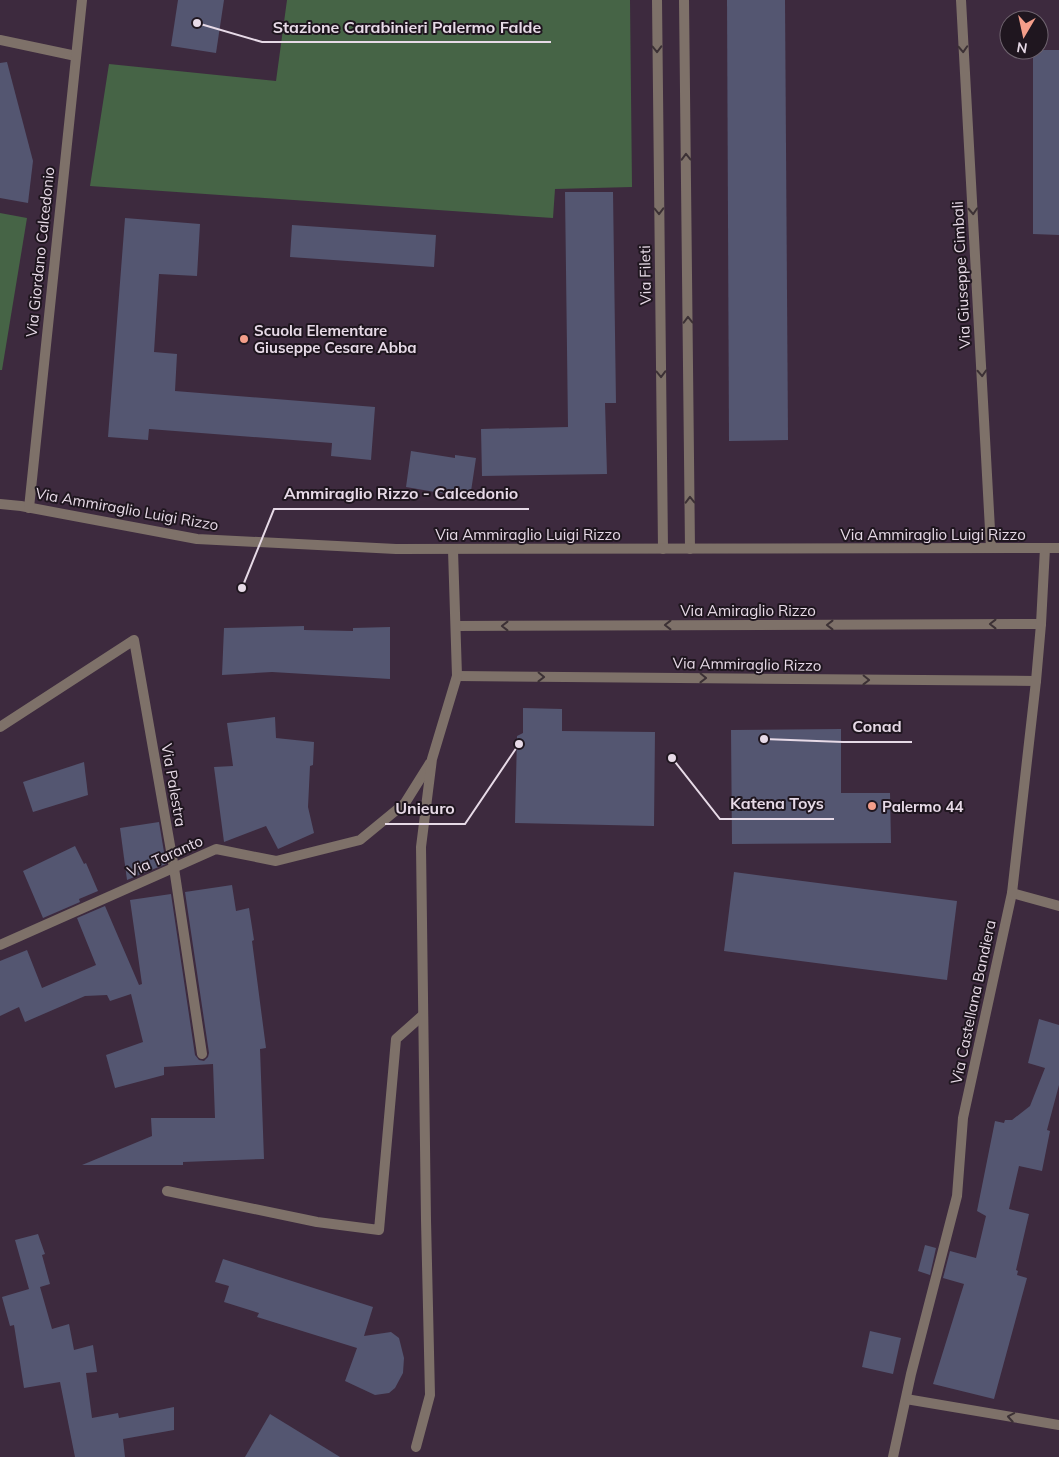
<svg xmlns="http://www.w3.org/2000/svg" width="1059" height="1457" viewBox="0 0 1059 1457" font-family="Mulish,sans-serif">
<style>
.green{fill:#466446}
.building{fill:#545671}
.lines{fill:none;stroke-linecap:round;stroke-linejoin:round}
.pedestrian{stroke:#7e7169;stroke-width:10}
.minor{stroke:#7e7169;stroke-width:10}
.oneway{stroke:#3c3135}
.poi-dot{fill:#f49e8a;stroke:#1f161f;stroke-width:2}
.labels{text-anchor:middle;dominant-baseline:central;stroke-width:4;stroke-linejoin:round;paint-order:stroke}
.street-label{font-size:15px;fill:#e7dae7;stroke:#1f161f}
.poi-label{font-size:15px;font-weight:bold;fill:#e7dae7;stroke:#1f161f;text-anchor:start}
.leader{fill:none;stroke:#e7dae7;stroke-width:2}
.callout-dot{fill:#e7dae7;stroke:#1f161f;stroke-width:2}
.callout-label{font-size:16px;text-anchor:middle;font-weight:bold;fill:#e7dae7;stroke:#1f161f;stroke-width:4;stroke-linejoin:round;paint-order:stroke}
</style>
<rect width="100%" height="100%" fill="#3d2a3e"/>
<!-- green -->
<g class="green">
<path d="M 287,0 L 630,0 L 632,187 L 555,189 L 553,218 L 90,186 L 109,64 L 276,81 Z"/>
<path d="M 0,213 L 27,218 L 2,370 L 0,370 Z"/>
</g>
<!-- building -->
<g class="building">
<path d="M 178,0 L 224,0 L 216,53 L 171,46 Z"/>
<path d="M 727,0 L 785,0 L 788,440 L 729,441 Z"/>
<path d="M 1033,50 L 1059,50 L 1059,235 L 1033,234 Z"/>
<path d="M 7,62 L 33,161 L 28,203 L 0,198 L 0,63 Z"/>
<path d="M 565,192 L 613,192 L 616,403 L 605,403 L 607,474 L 482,476 L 481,429 L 568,427 Z"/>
<path d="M 125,218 L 200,224 L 197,276 L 159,274 L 154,352 L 177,354 L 175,391 L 375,407 L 371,460 L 331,456 L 332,443 L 149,429 L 148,440 L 108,437 Z"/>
<path d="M 292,225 L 436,235 L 434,267 L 290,257 Z"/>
<path d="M 411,451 L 455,458 L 455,455 L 476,458 L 470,498 L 406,487 Z"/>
<path d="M 304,626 L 304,630 L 353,631 L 353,628 L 390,627 L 390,679 L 272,672 L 222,675 L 224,628 Z"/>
<path d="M 523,708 L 562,709 L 562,731 L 655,732 L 654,826 L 515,823 L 517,736 L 523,733 Z"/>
<path d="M 275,717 L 276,738 L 314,742 L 313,765 L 310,766 L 308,807 L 314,833 L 278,849 L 266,826 L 224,842 L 214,767 L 233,766 L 227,723 Z"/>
<path d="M 841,729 L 841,793 L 890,793 L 891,843 L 732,844 L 731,730 Z"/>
<path d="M 84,762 L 88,795 L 33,812 L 23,782 Z"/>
<path d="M 159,822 L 166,864 L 127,880 L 120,828 Z"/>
<path d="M 75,846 L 84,864 L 86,863 L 98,891 L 79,899 L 80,902 L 43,918 L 23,871 Z"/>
<path d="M 734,872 L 957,901 L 947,980 L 724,951 Z"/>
<path d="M 232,885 L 236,911 L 249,908 L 254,940 L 252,941 L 266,1048 L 260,1049 L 264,1159 L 183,1162 L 183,1165 L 82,1165 L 152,1136 L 151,1118 L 215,1118 L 213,1064 L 164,1067 L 164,1075 L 115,1088 L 106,1055 L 143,1042 L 131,994 L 110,1001 L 107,995 L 85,996 L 25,1022 L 19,1007 L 0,1016 L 0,961 L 27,950 L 42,988 L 96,965 L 77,918 L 105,906 L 139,985 L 142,984 L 130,900 L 171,894 L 195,1055 L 199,1060 L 204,1061 L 208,1057 L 209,1053 L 185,892 Z"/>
<path d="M 1039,1019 L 1059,1025 L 1059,1085 L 1047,1130 L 1050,1131 L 1042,1171 L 1019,1166 L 1009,1209 L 1029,1214 L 1016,1270 L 1018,1271 L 1017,1275 L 1027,1278 L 994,1399 L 933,1384 L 964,1284 L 943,1278 L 950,1251 L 976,1258 L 986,1216 L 977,1211 L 995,1121 L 1004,1123 L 1005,1120 L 1012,1120 L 1030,1106 L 1045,1068 L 1028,1063 Z"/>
<path d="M 38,1234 L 45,1254 L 42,1255 L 50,1284 L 40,1287 L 52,1329 L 69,1324 L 74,1350 L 93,1345 L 97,1372 L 86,1373 L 92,1418 L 118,1413 L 119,1418 L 174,1407 L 174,1430 L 123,1439 L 125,1457 L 75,1457 L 60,1382 L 24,1388 L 14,1325 L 10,1326 L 2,1297 L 29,1289 L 15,1240 Z"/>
<path d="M 925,1245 L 936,1248 L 930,1275 L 918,1271 Z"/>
<path d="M 223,1259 L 373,1307 L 364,1336 L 391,1332 L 399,1338 L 404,1358 L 403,1373 L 395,1388 L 389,1393 L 375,1395 L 345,1381 L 357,1348 L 257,1317 L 259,1313 L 224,1302 L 229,1286 L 215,1282 Z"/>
<path d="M 870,1331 L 901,1338 L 893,1374 L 862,1367 Z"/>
<path d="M 270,1414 L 340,1457 L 245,1457 Z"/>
</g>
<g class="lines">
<!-- pedestrian -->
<path class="pedestrian" d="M 0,40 L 76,56"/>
<!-- minor -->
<g class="minor">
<path d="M 657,0 L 663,549"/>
<path d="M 684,0 L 690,549"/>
<path d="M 961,0 L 991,548"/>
<path d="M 0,504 L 21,506 L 197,539 L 396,549 L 1059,548"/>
<path d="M 29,508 L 82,0"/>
<path d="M 456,626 L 1041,624"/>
<path d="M 457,676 L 1036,681"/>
<path d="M 0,727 L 134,640 L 174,868 L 202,1054"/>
<path d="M 1012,893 L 1059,906"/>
<path d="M 0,945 L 216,849 L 276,861 L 360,840 L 405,803 L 430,763"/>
<path d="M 167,1191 L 317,1222 L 379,1230 L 396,1039 L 423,1015"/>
<path d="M 906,1399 L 1059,1425"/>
<path d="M 416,1447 L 430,1395 L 426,1220 L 421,847 L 432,759 L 457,676 L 453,550"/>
<path d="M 893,1457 L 911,1374 L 957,1196 L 963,1118 L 1012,893 L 1036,681 L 1041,624 L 1045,548"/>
</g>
</g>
<!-- one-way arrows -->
<defs><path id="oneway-chevron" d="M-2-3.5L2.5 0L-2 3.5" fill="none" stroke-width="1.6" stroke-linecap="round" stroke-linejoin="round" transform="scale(1.25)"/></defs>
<g class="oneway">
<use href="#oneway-chevron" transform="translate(657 49) rotate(89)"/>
<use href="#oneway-chevron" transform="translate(963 49) rotate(87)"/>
<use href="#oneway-chevron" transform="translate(686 157) rotate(-91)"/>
<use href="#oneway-chevron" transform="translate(659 211) rotate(89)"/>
<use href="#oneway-chevron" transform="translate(973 211) rotate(87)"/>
<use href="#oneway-chevron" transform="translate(688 320) rotate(-91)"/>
<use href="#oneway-chevron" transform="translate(982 373) rotate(87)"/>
<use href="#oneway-chevron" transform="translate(661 374) rotate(89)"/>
<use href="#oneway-chevron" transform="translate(690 500) rotate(-91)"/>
<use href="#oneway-chevron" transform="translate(993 624) rotate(180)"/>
<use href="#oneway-chevron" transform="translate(668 625) rotate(180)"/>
<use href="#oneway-chevron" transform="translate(830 625) rotate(180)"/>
<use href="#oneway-chevron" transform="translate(505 626) rotate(180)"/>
<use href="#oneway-chevron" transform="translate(541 677) rotate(1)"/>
<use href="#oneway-chevron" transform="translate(703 678) rotate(1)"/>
<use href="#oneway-chevron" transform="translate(866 680) rotate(1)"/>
<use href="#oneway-chevron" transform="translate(1011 1417) rotate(-170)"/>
</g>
<!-- markers -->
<g class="poi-dot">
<circle cx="244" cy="339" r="5"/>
<circle cx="872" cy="806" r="5"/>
</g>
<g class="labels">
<!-- street labels -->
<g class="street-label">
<text transform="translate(40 252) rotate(-84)">Via Giordano Calcedonio</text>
<text transform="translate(645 275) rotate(-91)">Via Fileti</text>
<text transform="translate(961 275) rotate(-93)">Via Giuseppe Cimbali</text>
<text transform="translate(127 509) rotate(10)">Via Ammiraglio Luigi Rizzo</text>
<text x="528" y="534">Via Ammiraglio Luigi Rizzo</text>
<text x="933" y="534">Via Ammiraglio Luigi Rizzo</text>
<text x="748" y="610">Via Amiraglio Rizzo</text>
<text transform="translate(747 664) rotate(1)">Via Ammiraglio Rizzo</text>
<text transform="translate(174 785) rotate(80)">Via Palestra</text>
<text transform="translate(165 856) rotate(-24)">Via Taranto</text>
<text transform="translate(973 1002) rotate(-78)">Via Castellana Bandiera</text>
</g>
<!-- poi labels -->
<g class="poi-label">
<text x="254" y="330">Scuola Elementare<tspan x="254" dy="17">Giuseppe Cesare Abba</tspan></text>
<text x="882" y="806">Palermo 44</text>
</g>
</g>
<!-- callouts -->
<path class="leader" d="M197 23L262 42H551M242 588L274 509H529M764 739L843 742H912M672 758L720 819H834M519 744L465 824H385"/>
<g class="callout-dot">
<circle cx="197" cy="23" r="5"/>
<circle cx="242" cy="588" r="5"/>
<circle cx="764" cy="739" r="5"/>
<circle cx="672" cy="758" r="5"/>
<circle cx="519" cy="744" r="5"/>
</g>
<g class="callout-label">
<text x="407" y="33">Stazione Carabinieri Palermo Falde</text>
<text x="401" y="499">Ammiraglio Rizzo - Calcedonio</text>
<text x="877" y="732">Conad</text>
<text x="777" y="809">Katena Toys</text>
<text x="425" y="814">Unieuro</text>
</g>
<!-- north arrow -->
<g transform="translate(1024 35) rotate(189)"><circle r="24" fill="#1f161f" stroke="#6f646f"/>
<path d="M0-4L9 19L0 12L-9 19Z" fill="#f49e8a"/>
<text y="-8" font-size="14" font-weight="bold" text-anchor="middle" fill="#e7dae7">N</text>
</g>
</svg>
